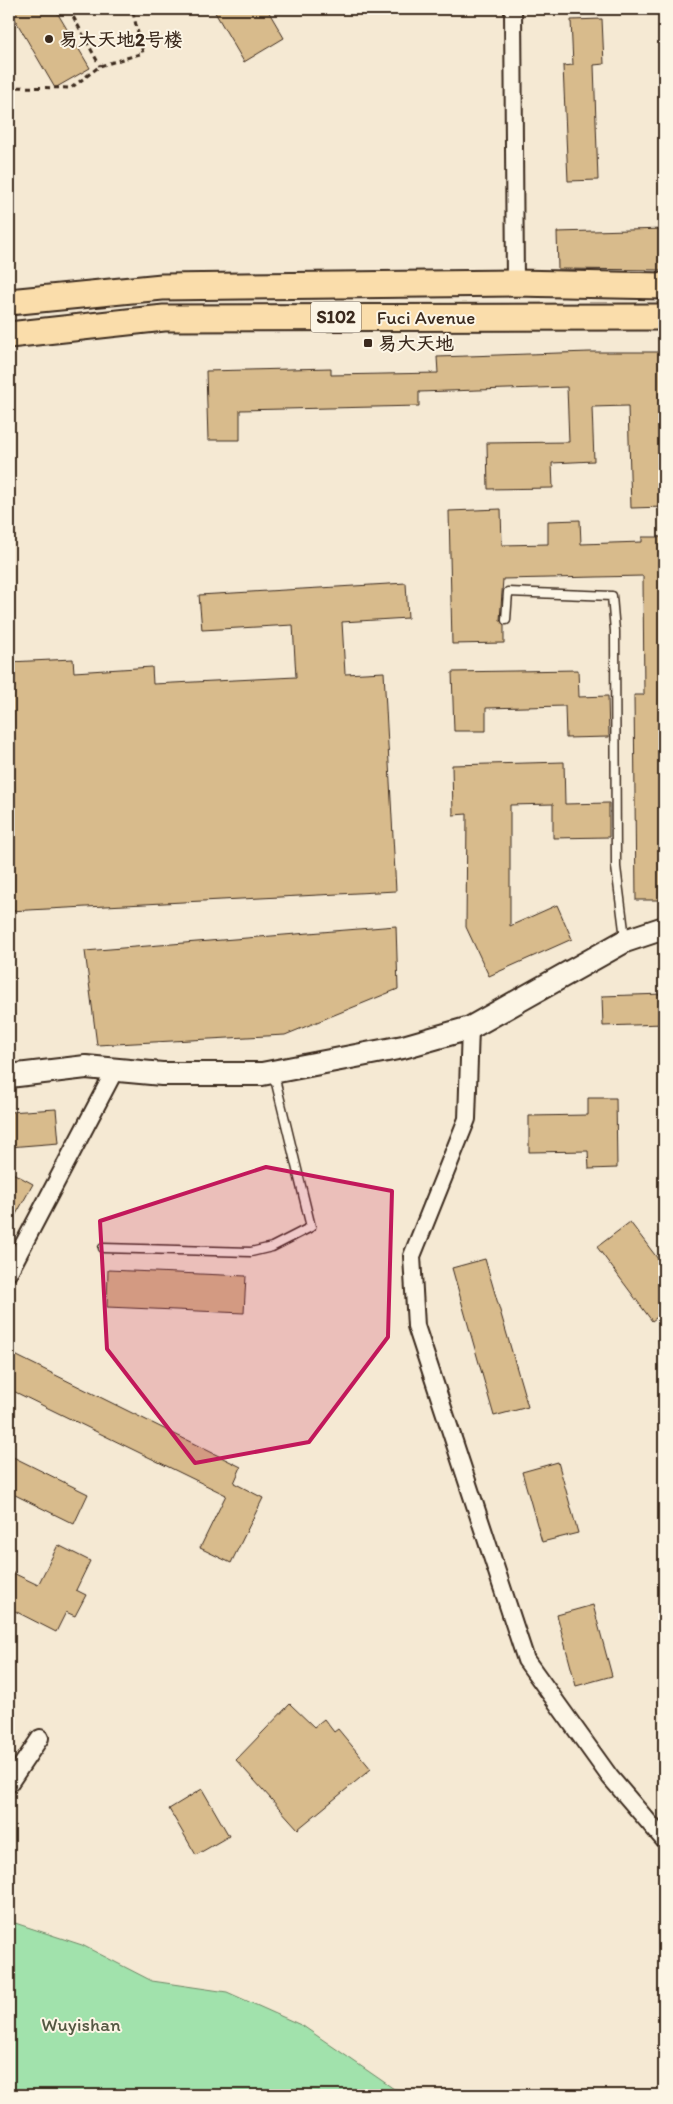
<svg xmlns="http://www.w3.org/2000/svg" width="673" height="2104" viewBox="0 0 673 2104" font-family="Itim,'LXGW WenKai TC',sans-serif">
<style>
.built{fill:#ecdbbe}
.green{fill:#a1e2ac;stroke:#6e8665}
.building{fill:#d8bb8c;stroke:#3b2a1e}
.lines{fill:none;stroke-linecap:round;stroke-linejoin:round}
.lane-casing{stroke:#3b2a1e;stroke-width:11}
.street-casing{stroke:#3b2a1e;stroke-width:20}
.secondary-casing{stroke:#3b2a1e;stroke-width:26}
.primary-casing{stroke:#3b2a1e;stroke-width:29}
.path{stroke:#3b2a1e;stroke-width:3;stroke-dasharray:5 4;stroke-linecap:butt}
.lane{stroke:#fcf5e5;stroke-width:8}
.street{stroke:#fcf5e5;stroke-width:16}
.secondary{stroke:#fcf5e5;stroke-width:22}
.primary{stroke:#faddab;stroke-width:25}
.marked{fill:#c2185b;fill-opacity:0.2;stroke:#c2185b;stroke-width:4;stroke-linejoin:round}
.poi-dot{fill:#3b2a1e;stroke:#fcf5e5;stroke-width:2}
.labels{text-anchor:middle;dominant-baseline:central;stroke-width:4;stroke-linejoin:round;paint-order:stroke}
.shield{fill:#fcf5e5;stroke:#75675a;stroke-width:1}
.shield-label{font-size:18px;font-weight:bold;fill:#3b2a1e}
.poi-label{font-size:19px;font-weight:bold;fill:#3b2a1e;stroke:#fcf5e5;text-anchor:start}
.street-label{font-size:19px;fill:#3b2a1e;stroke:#fcf5e5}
.park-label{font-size:19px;fill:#545842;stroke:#fcf5e5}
</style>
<rect width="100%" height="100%" fill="#f5e9d3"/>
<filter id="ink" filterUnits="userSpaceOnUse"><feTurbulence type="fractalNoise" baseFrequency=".02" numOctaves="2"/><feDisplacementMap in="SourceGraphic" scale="10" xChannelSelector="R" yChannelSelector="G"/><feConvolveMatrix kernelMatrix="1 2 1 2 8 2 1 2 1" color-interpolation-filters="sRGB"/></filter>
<g filter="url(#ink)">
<!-- built -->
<path class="built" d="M 658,9 L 664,9 L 664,81 Z"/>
<!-- green -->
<path class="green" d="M 9,1921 L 82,1945 L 152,1981 L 227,1992 L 303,2026 L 394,2089 L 431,2095 L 9,2095 Z"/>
<!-- building -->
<g class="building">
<path d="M 9,9 L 55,9 L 90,68 L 55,88 Z"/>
<path d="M 213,9 L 267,9 L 284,38 L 244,62 Z"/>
<path d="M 602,19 L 604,64 L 594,65 L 598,180 L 568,181 L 563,66 L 573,65 L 571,20 Z"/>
<path d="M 664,229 L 664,270 L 558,269 L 557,232 Z"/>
<path d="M 590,352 L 664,352 L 664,507 L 631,508 L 628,406 L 592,407 L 594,461 L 552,463 L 553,488 L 488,489 L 487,443 L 569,442 L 567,387 L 419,392 L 419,406 L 240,410 L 240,440 L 208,440 L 206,371 L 331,368 L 331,375 L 438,373 L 437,357 Z"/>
<path d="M 501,509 L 502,545 L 548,544 L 548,521 L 580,520 L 581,544 L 642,542 L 642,537 L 664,537 L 664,900 L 636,900 L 634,695 L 644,695 L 643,576 L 503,579 L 500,620 L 504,625 L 504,643 L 452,644 L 449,511 Z"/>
<path d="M 406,583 L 408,618 L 342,622 L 345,674 L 384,672 L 396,891 L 9,911 L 9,662 L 73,659 L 74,672 L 152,667 L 153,684 L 296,677 L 293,625 L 202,630 L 199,595 Z"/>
<path d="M 578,670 L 579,697 L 608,696 L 609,737 L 566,738 L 565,706 L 486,708 L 486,731 L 454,731 L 452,672 Z"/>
<path d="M 564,762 L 565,804 L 609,803 L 609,837 L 553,838 L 553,804 L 510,805 L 510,926 L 557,905 L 572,939 L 489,976 L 466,927 L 467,814 L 453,815 L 452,765 Z"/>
<path d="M 396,926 L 398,989 L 285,1035 L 97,1045 L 85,951 Z"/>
<path d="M 664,994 L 664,1024 L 603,1026 L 602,996 Z"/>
<path d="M 588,1098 L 616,1098 L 617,1168 L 589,1169 L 588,1151 L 529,1152 L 529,1116 L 588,1115 Z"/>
<path d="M 56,1109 L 59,1143 L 9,1147 L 9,1112 Z"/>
<path d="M 9,1171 L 33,1184 L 9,1227 Z"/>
<path d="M 630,1222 L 664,1267 L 664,1312 L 652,1321 L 597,1247 Z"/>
<path d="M 485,1259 L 528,1407 L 494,1416 L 452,1268 Z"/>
<path d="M 108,1270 L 246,1276 L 244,1313 L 107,1307 Z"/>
<path d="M 9,1352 L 241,1467 L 234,1483 L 263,1498 L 231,1563 L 200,1548 L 226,1495 L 9,1389 Z"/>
<path d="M 9,1455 L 88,1494 L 74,1524 L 9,1492 Z"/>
<path d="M 558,1462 L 578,1533 L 542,1542 L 522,1472 Z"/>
<path d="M 58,1545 L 90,1561 L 76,1590 L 86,1595 L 75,1616 L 66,1612 L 56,1632 L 9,1608 L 9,1571 L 38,1585 Z"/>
<path d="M 593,1605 L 612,1676 L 576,1686 L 557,1615 Z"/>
<path d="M 290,1704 L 314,1727 L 324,1719 L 334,1732 L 338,1729 L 371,1769 L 298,1829 L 236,1760 Z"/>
<path d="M 202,1789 L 229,1836 L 196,1855 L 169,1809 Z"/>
</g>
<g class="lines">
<defs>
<g id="lane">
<path d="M 506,620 L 508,592 L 612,596 L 615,631 L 616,867 L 625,938"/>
<path d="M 103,1248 L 251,1252 L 272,1247 L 311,1227 L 274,1075"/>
</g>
<g id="street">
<path d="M 513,9 L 515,283"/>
<path d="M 470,1028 L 467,1119 L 412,1256 L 416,1326 L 526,1660 L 610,1777 L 664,1840"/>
<path d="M 9,1272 L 115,1070"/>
<path d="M 9,1784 L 40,1738"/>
</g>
<path id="secondary" d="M 9,1076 L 86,1067 L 162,1074 L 262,1074 L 403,1047 L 470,1028 L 625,941 L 664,928"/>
<g id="primary">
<path d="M 9,302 L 162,287 L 515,283 L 664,286"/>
<path d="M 9,335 L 164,318 L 664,317"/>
</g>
</defs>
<!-- lane casing -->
<use href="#lane" class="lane-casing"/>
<!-- street casing -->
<use href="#street" class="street-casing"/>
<!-- secondary casing -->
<use href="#secondary" class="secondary-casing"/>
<!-- primary casing -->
<use href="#primary" class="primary-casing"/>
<!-- path -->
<g class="path">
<path d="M 69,9 L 100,66"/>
<path d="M 9,87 L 71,88 L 100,66 L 143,53 L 132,9"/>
</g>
<!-- lane -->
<use href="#lane" class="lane"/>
<!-- street -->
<use href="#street" class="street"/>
<!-- secondary -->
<use href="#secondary" class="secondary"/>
<!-- primary -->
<use href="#primary" class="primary"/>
</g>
</g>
<!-- marked area -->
<path class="marked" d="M 266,1167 L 392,1191 L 388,1337 L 309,1442 L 195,1463 L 107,1349 L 100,1221 Z"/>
<!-- markers -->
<g class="poi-dot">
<circle cx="49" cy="39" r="5"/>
<rect x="363" y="338" width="10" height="10" rx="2.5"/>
</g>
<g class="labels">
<!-- shield labels -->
<rect class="shield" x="311" y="301.5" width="50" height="31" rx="4"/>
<g class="shield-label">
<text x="336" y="317">S102</text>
</g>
<!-- poi labels -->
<g class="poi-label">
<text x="59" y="39">易大天地2号楼</text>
<text x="378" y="343">易大天地</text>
</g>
<!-- street labels -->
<g class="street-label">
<text x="426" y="317">Fuci Avenue</text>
</g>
<!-- park labels -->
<g class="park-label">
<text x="81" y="2024">Wuyishan</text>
</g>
</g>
<!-- margin -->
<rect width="673" height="2104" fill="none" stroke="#fcf5e5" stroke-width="30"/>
<rect x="15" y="15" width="643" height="2074" fill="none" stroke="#3b2a1e" stroke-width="2" filter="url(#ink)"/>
</svg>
